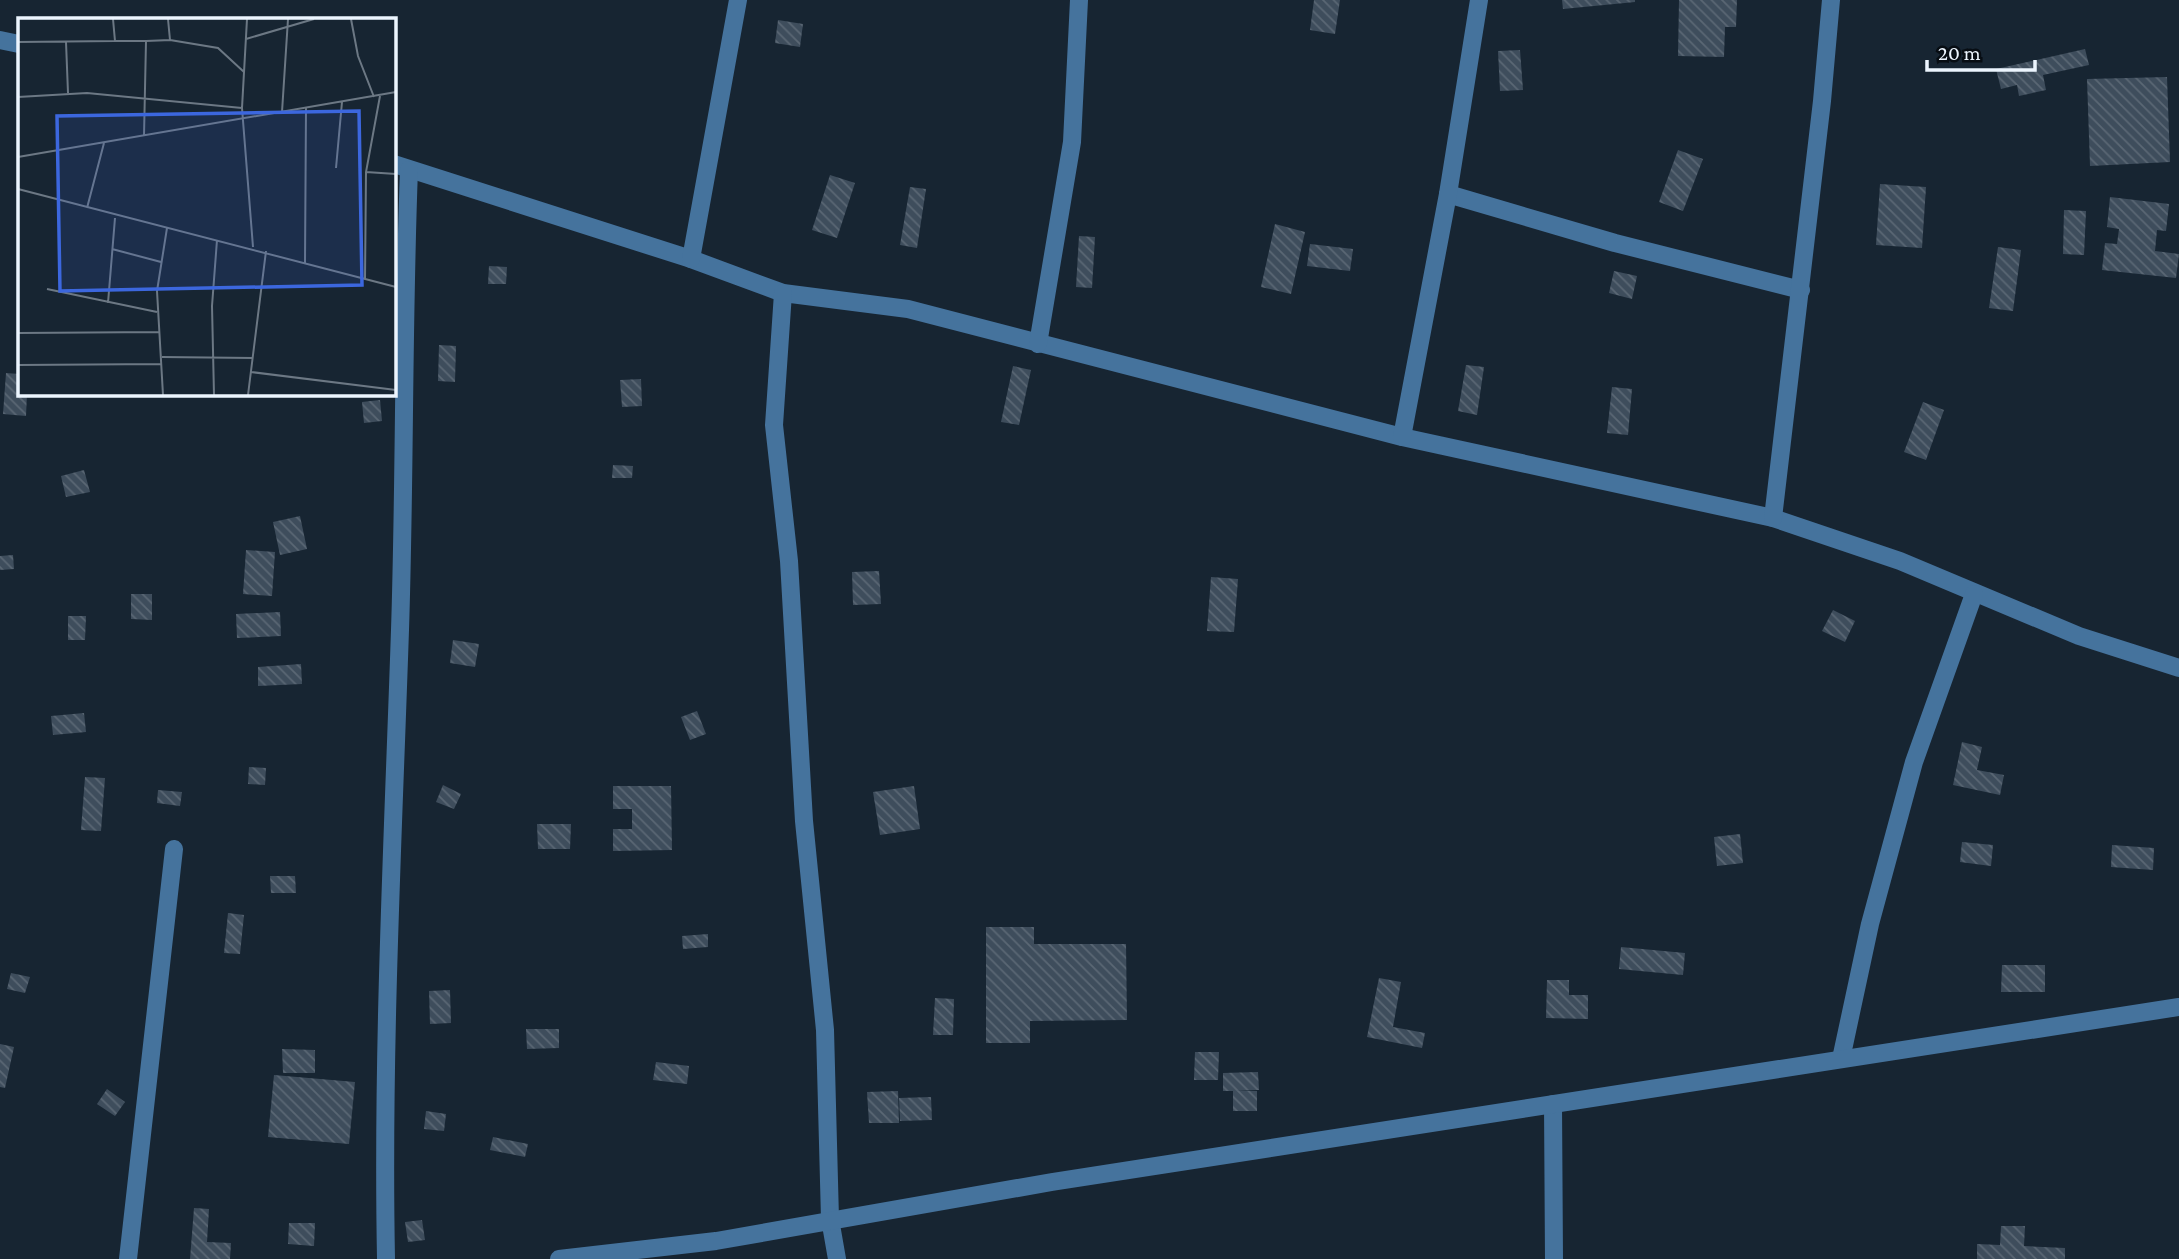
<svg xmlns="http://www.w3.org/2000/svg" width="2179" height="1259" viewBox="0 0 2179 1259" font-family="'Crimson Pro',serif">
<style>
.building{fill:url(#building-back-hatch)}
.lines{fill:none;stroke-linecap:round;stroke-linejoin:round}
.minor{stroke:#45739d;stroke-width:18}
.inset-road{fill:none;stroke:#6c7884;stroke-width:2}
.view{fill:#3c67de;fill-opacity:0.15;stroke:#3c67de;stroke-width:3.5}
.inset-edge{fill:none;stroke:#ecf5fe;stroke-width:3.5}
</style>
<defs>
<pattern id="building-back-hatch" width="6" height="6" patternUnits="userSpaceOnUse" patternTransform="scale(1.75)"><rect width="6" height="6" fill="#3e4d5c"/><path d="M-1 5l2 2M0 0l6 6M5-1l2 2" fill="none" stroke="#5a6774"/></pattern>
</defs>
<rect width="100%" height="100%" fill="#172532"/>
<!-- building -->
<g class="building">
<path d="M 1314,0 L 1340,0 L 1335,34 L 1310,30 Z"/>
<path d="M 1562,0 L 1635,0 L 1635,2 L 1563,9 Z"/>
<path d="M 1679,0 L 1737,0 L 1736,27 L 1725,27 L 1724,57 L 1678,56 Z"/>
<path d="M 778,20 L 803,24 L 800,47 L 775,43 Z"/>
<path d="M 2085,49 L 2089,65 L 2043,75 L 2046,90 L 2019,96 L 2017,85 L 2001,89 L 1996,69 Z"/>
<path d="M 1520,50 L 1523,90 L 1500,91 L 1498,51 Z"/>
<path d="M 2167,77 L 2170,162 L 2090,166 L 2087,79 Z"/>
<path d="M 1678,150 L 1703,159 L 1683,211 L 1659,202 Z"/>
<path d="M 830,175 L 855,183 L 837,238 L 812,230 Z"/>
<path d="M 1880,184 L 1926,187 L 1922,248 L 1876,245 Z"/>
<path d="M 910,187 L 926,189 L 917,248 L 900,245 Z"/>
<path d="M 2110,197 L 2169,204 L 2166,231 L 2157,230 L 2155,251 L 2179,254 L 2176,278 L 2102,270 L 2105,243 L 2117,244 L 2119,229 L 2107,227 Z"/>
<path d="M 2064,210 L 2086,211 L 2084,255 L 2063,254 Z"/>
<path d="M 1275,224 L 1305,232 L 1291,294 L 1261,287 Z"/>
<path d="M 1079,236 L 1095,237 L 1092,288 L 1076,287 Z"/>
<path d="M 1310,244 L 1353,249 L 1350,271 L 1307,266 Z"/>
<path d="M 1998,247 L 2021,250 L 2013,311 L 1989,308 Z"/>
<path d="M 489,266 L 507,267 L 506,284 L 488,284 Z"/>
<path d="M 1614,271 L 1637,276 L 1632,299 L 1609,293 Z"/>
<path d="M 439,345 L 456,346 L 455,382 L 438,381 Z"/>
<path d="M 1466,365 L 1484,367 L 1477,415 L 1458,411 Z"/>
<path d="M 1013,366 L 1031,370 L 1019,425 L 1001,422 Z"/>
<path d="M 6,373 L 19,374 L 19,394 L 27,394 L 26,416 L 3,414 Z"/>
<path d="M 641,379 L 642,406 L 622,407 L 620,380 Z"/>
<path d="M 1612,387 L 1632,389 L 1628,435 L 1607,433 Z"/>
<path d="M 380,400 L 382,421 L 364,423 L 362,402 Z"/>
<path d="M 1923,402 L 1944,410 L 1926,460 L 1904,452 Z"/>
<path d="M 613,465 L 633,466 L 632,478 L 612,478 Z"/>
<path d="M 84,470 L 90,492 L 66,497 L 61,476 Z"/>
<path d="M 300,516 L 307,549 L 280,555 L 273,522 Z"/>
<path d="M 246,550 L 275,552 L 272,596 L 243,594 Z"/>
<path d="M 13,555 L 14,569 L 0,570 L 0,556 Z"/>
<path d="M 879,571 L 881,604 L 853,605 L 852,572 Z"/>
<path d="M 1211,577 L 1238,579 L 1234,632 L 1207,631 Z"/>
<path d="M 131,594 L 152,594 L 152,620 L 131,619 Z"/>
<path d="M 1833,610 L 1855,621 L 1845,642 L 1822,631 Z"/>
<path d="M 280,612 L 281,636 L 237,638 L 236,614 Z"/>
<path d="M 68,616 L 86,616 L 85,640 L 68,640 Z"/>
<path d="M 453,640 L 479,644 L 475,667 L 450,663 Z"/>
<path d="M 301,664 L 302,684 L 258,686 L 258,667 Z"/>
<path d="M 697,711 L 706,734 L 690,740 L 681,717 Z"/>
<path d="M 84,713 L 86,732 L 53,735 L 51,716 Z"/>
<path d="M 1962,742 L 1982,747 L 1977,770 L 2004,775 L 2000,795 L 1953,785 Z"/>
<path d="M 249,767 L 266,768 L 265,785 L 248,784 Z"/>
<path d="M 85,777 L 105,778 L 101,831 L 81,830 Z"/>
<path d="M 443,785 L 461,794 L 454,809 L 436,802 Z"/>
<path d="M 613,786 L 671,786 L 672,850 L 613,851 L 613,829 L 632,829 L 632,809 L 613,809 Z"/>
<path d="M 914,786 L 920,829 L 880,835 L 873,792 Z"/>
<path d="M 158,790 L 182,792 L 180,806 L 157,803 Z"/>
<path d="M 537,824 L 571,824 L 570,849 L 538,849 Z"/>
<path d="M 1740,834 L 1743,863 L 1717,866 L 1714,837 Z"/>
<path d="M 1962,842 L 1993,845 L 1991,866 L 1960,862 Z"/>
<path d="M 2112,845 L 2154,848 L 2153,870 L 2111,867 Z"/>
<path d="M 270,876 L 295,876 L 296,893 L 271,893 Z"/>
<path d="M 228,913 L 244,915 L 240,954 L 224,953 Z"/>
<path d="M 986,927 L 1034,927 L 1034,944 L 1126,944 L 1127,1020 L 1030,1021 L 1030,1043 L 986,1043 Z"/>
<path d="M 708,934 L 708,947 L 683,949 L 682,936 Z"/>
<path d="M 1621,947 L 1685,953 L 1683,975 L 1619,969 Z"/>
<path d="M 2002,965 L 2045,965 L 2045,992 L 2001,992 Z"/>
<path d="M 11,973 L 30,977 L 25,993 L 7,989 Z"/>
<path d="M 1379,978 L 1401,982 L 1393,1027 L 1425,1033 L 1422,1048 L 1367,1037 Z"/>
<path d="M 1547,980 L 1569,980 L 1569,995 L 1588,995 L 1588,1019 L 1546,1018 Z"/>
<path d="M 450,990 L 451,1023 L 430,1024 L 429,991 Z"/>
<path d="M 935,998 L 954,999 L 953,1035 L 933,1035 Z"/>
<path d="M 526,1029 L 559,1029 L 559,1048 L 527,1049 Z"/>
<path d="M 0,1044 L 14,1047 L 5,1088 L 0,1087 Z"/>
<path d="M 282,1049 L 315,1050 L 315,1073 L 283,1073 Z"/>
<path d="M 1195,1052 L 1219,1052 L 1218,1080 L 1194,1080 Z"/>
<path d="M 656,1062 L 689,1066 L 687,1084 L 653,1080 Z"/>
<path d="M 1258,1072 L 1259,1090 L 1236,1090 L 1257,1091 L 1257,1111 L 1233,1111 L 1233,1091 L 1223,1091 L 1223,1073 Z"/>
<path d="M 274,1075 L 355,1082 L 349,1144 L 268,1137 Z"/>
<path d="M 107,1089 L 125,1102 L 115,1116 L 97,1104 Z"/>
<path d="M 898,1091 L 899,1123 L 869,1123 L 867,1092 Z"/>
<path d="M 931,1097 L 932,1120 L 900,1121 L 899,1098 Z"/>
<path d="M 426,1111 L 446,1114 L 444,1131 L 424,1129 Z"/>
<path d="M 493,1137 L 528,1144 L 525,1157 L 490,1150 Z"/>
<path d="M 194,1208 L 209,1209 L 207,1242 L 231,1243 L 230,1259 L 190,1259 Z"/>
<path d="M 422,1220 L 425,1240 L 408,1242 L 405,1222 Z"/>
<path d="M 289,1223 L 315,1223 L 314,1246 L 288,1244 Z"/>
<path d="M 2001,1226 L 2025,1226 L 2024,1246 L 2065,1248 L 2065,1259 L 1977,1259 L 1977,1244 L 2000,1245 Z"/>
</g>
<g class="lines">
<!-- minor -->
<g class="minor">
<path d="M 0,40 L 19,44"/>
<path d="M 394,164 L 691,259 L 783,293 L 908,309 L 1402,437 L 1773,518 L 1900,561 L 2079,636 L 2179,668"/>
<path d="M 1448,194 L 1615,243 L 1801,290"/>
<path d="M 691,259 L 738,0"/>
<path d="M 783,293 L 774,425 L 789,561 L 804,821 L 825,1030 L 830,1219 L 837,1259"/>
<path d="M 1038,344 L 1072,142 L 1079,0"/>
<path d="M 1402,437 L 1448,194 L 1479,0"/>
<path d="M 1773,518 L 1822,101 L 1831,0"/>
<path d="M 1841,1059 L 1870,924 L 1914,762 L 1974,594"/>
<path d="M 1553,1104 L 1554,1259"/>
<path d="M 128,1259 L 174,849"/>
<path d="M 386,1259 C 382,1049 393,840 400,630 C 405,477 403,323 409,170"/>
<path d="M 559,1259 L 716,1241 L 1052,1182 L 2179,1007"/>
</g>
</g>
<!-- overview -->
<g transform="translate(18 18)">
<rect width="378" height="378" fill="#172532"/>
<path class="inset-road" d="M 95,1 L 97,23 L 128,23 L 126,118M 229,1 L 224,90 L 235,229M 333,1 L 340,38 L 356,79M 228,21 L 296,1M 152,22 L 200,30 L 226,54M 128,23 L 152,22 L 150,1M 0,24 L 97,23M 48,24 L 50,75M 0,79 L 69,75 L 224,90M 264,94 L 270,1M 0,139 L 378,74M 318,150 L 324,84M 348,154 L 378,156M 0,171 L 378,269M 69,190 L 86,125M 94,231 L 143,244M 287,245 L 288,90M 347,262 L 348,154 L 362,78M 29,271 L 139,294M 90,285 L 97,200M 0,315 L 142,314M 144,339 L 235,340M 0,347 L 144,346M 233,354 L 378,372M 145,377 L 139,273 L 149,210M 196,377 L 194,288 L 199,222M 230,377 L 248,233"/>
<path class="view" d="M 341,93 L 344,267 L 42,273 L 39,98 Z"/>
<rect width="378" height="378" class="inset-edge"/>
</g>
<!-- scale -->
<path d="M1927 60v10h108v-10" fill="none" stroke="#ecf5fe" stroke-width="3.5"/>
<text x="1938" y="60" font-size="21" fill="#ecf5fe" stroke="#070d13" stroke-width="5" paint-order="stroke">20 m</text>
</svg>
